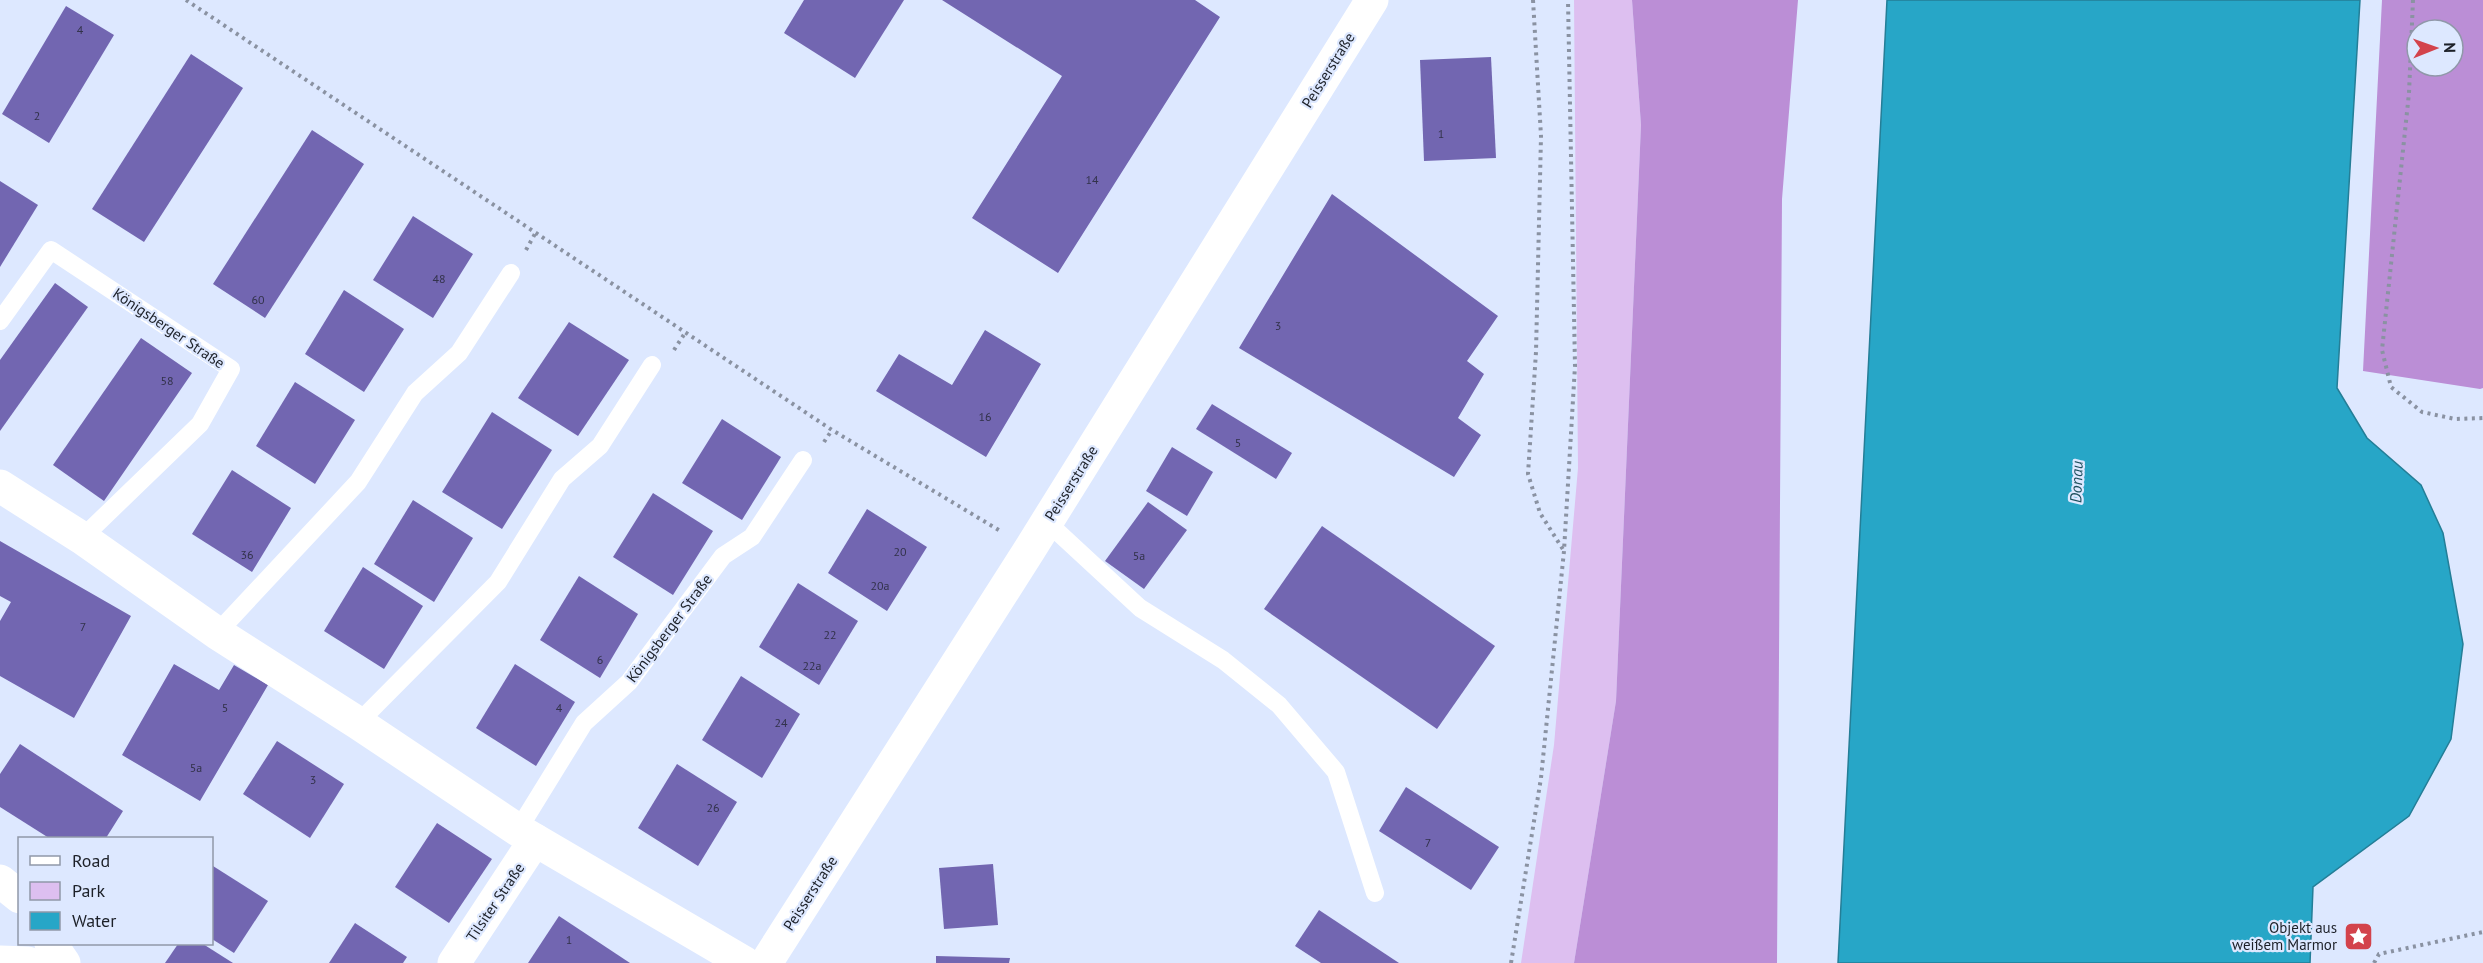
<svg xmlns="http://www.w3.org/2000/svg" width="2483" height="963" viewBox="0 0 2483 963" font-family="'PT Sans',sans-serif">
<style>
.green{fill:#ddbff0}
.forest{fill:#bb8ed6;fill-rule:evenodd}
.water{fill:#27a6c7;stroke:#247e97;stroke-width:1.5}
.building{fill:#7266b1}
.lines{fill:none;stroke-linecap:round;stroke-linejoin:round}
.path{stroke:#8a92a2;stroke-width:4;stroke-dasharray:3 4.5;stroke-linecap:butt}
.lane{stroke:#fff;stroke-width:18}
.street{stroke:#fff;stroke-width:33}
.secondary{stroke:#fff;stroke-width:33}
.labels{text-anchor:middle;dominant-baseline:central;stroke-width:4.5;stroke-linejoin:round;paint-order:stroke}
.number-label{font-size:12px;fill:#32324a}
.street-label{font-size:15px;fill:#1c2028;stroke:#dde8ff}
.poi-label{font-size:15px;fill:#1c2028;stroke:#dde8ff;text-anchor:end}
.water-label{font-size:16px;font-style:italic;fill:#1e505e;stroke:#dde8ff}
</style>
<rect width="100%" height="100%" fill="#dde8ff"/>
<!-- green -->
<path class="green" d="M 1574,0 L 1632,0 L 1641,125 L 1616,701 L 1574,963 L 1521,963 L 1554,745 L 1578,468 Z"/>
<!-- forest -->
<g class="forest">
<path d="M 1632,0 L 1798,0 L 1782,199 L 1777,963 L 1574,963 L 1616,701 L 1641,125 Z"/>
<path d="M 2382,0 L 2483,0 L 2483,388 L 2480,389 L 2363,371 ZM 2417,30 L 2453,30 L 2453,66 L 2417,66 Z"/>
</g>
<!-- water -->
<path class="water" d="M 1887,0 L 2360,0 L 2337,388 L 2367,438 L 2421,485 L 2443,533 L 2463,644 L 2451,739 L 2409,816 L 2313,887 L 2310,963 L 1838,963 Z"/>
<!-- building -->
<g class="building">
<path d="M 804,0 L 904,0 L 855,78 L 784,33 Z"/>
<path d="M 942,0 L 1195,0 L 1220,17 L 1058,273 L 972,218 L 1062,76 Z"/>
<path d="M 66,6 L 114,35 L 49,143 L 2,114 Z"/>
<path d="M 191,54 L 243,88 L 144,242 L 92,209 Z"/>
<path d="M 1491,57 L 1496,158 L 1424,161 L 1420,60 Z"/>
<path d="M 312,130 L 364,164 L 265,318 L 213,284 Z"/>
<path d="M 0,181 L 38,205 L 0,267 Z"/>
<path d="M 1332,194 L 1498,316 L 1467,361 L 1484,374 L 1458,418 L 1481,435 L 1454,477 L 1239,348 Z"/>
<path d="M 413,216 L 473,254 L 433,318 L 373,280 Z"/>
<path d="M 55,283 L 88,307 L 0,431 L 0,360 Z"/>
<path d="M 344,290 L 404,329 L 364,392 L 305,354 Z"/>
<path d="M 569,322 L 629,360 L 578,436 L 518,398 Z"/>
<path d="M 985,330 L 1041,364 L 986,457 L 876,391 L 899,354 L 952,385 Z"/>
<path d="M 141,338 L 192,373 L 104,501 L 53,465 Z"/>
<path d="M 295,382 L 355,420 L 315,484 L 256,446 Z"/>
<path d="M 1212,404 L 1292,453 L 1276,479 L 1196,429 Z"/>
<path d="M 492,412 L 552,450 L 502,529 L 442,492 Z"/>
<path d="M 722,419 L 781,457 L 742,520 L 682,483 Z"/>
<path d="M 1172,447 L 1213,472 L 1187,516 L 1146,491 Z"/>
<path d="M 232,470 L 291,508 L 252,572 L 192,534 Z"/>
<path d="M 653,493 L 713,531 L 673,595 L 613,557 Z"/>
<path d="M 413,500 L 473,538 L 434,602 L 374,564 Z"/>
<path d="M 1148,502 L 1187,530 L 1144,589 L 1105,561 Z"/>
<path d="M 867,509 L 927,547 L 887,611 L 828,573 Z"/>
<path d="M 1322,526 L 1495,646 L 1437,729 L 1264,609 Z"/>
<path d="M 0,541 L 131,616 L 74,718 L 0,676 L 0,621 L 11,602 L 0,596 Z"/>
<path d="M 363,567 L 423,606 L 384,669 L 324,631 Z"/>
<path d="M 579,576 L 638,614 L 600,678 L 540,640 Z"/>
<path d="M 798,583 L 858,621 L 819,685 L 759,647 Z"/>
<path d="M 174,664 L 219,690 L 234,665 L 268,685 L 200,801 L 122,755 Z"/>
<path d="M 515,664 L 575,702 L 536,766 L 476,728 Z"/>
<path d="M 741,676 L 800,714 L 762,778 L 702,740 Z"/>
<path d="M 277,741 L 344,784 L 310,838 L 243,794 Z"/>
<path d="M 20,744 L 123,811 L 106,838 L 49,838 L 0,807 L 0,774 Z"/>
<path d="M 677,764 L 737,802 L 698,866 L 638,828 Z"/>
<path d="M 1406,787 L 1499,847 L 1471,890 L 1379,831 Z"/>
<path d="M 437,823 L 492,859 L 449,923 L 395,887 Z"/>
<path d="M 993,864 L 998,925 L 944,929 L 939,868 Z"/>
<path d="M 213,866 L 268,901 L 234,953 L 212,939 Z"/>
<path d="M 1319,910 L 1399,963 L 1321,963 L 1295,946 Z"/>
<path d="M 559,916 L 630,963 L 528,963 Z"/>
<path d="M 355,923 L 407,957 L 403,963 L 329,963 Z"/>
<path d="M 178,944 L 203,944 L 233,963 L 165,963 Z"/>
<path d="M 936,956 L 1010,958 L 1009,963 L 936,963 Z"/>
</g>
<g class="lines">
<!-- path -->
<g class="path">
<path d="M 186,0 L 832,430 L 1002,532"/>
<path d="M 1533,0 L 1541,136 L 1536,352 L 1528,474 L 1540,513 L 1564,551"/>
<path d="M 2413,0 L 2409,93 L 2382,350 L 2391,387 L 2422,412 L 2455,419 L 2483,418"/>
<path d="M 526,250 L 536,232"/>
<path d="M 674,350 L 685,333"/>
<path d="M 824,442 L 832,430"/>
<path d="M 1511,963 L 1541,778 L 1564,551 L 1575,366 L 1568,0"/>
<path d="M 2374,963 L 2379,954 L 2483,932"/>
</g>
<!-- lane -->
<g class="lane">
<path d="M 0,321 L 51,250 L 231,369 L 200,424 L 82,538"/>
<path d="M 1047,522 L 1140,608 L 1223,660 L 1279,705 L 1336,772 L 1375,893"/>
<path d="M 217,633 L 358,482 L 415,393 L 459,353 L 511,273"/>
<path d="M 358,723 L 498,582 L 562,479 L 600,446 L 652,365"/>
<path d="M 518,830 L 584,723 L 629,682 L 723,556 L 752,537 L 803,460"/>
</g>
<!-- street -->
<g class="street">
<path d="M 0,486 L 82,538 L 217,633 L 358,723 L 518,830 L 745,963"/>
<path d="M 0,881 L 20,897"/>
<path d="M 51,944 L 64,963"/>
<path d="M 0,962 L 28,963"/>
<path d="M 454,963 L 535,840"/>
</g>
<!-- secondary -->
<path class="secondary" d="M 766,963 L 1030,549 L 1372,0"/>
</g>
<!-- icons -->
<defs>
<symbol id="sight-square" viewBox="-11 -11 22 22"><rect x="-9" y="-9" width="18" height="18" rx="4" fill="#d3434c" stroke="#dde8ff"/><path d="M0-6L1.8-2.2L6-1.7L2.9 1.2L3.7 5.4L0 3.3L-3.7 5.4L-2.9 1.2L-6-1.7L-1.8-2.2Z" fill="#fff"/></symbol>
</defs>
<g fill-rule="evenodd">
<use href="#sight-square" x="2342" y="920" width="33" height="33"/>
</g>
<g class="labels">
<!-- number labels -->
<g class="number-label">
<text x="80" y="29">4</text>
<text x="37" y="115">2</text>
<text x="1441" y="133">1</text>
<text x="1092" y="179">14</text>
<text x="439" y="278">48</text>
<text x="258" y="299">60</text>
<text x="1278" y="325">3</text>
<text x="167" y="380">58</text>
<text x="985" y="416">16</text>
<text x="1238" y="442">5</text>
<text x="900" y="551">20</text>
<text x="247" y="554">36</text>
<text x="1139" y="555">5a</text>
<text x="880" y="585">20a</text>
<text x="83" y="626">7</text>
<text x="830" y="634">22</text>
<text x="600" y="659">6</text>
<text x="812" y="665">22a</text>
<text x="225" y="707">5</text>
<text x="559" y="707">4</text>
<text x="781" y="722">24</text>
<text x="196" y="767">5a</text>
<text x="313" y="779">3</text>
<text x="713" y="807">26</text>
<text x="1428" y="842">7</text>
<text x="569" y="939">1</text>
</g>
<!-- street labels -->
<g class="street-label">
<text transform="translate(1328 70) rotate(-58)">Peisserstraße</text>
<text transform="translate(169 328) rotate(34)">Königsberger Straße</text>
<text transform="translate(1071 483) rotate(-58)">Peisserstraße</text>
<text transform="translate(669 628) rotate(-53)">Königsberger Straße</text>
<text transform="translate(810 893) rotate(-57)">Peisserstraße</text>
<text transform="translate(495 902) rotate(-56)">Tilsiter Straße</text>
</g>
<!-- poi labels -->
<g class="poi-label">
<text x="2337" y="927">Objekt aus<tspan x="2337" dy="17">weißem Marmor</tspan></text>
</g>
<!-- water labels -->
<g class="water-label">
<text transform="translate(2076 482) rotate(-88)">Donau</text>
</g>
</g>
<!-- legend -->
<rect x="18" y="837" width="195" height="108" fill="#dde8ff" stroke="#9098a9" stroke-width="1.5"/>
<rect x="30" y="856" width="30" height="9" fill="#ffffff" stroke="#9098a9" stroke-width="1.5"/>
<text x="72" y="867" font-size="18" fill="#1c2028">Road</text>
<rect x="30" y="882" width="30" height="18" fill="#ddbff0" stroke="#9098a9" stroke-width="1.5"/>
<text x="72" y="897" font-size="18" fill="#1c2028">Park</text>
<rect x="30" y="912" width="30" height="18" fill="#27a6c7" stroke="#9098a9" stroke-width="1.5"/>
<text x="72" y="927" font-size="18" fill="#1c2028">Water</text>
<!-- north arrow -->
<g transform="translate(2435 48) rotate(89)"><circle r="28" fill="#dde8ff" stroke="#9098a9" stroke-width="1.5"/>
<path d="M0-4.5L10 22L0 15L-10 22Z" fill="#d3434c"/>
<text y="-9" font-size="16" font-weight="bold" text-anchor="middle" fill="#1c2028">N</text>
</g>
</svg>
